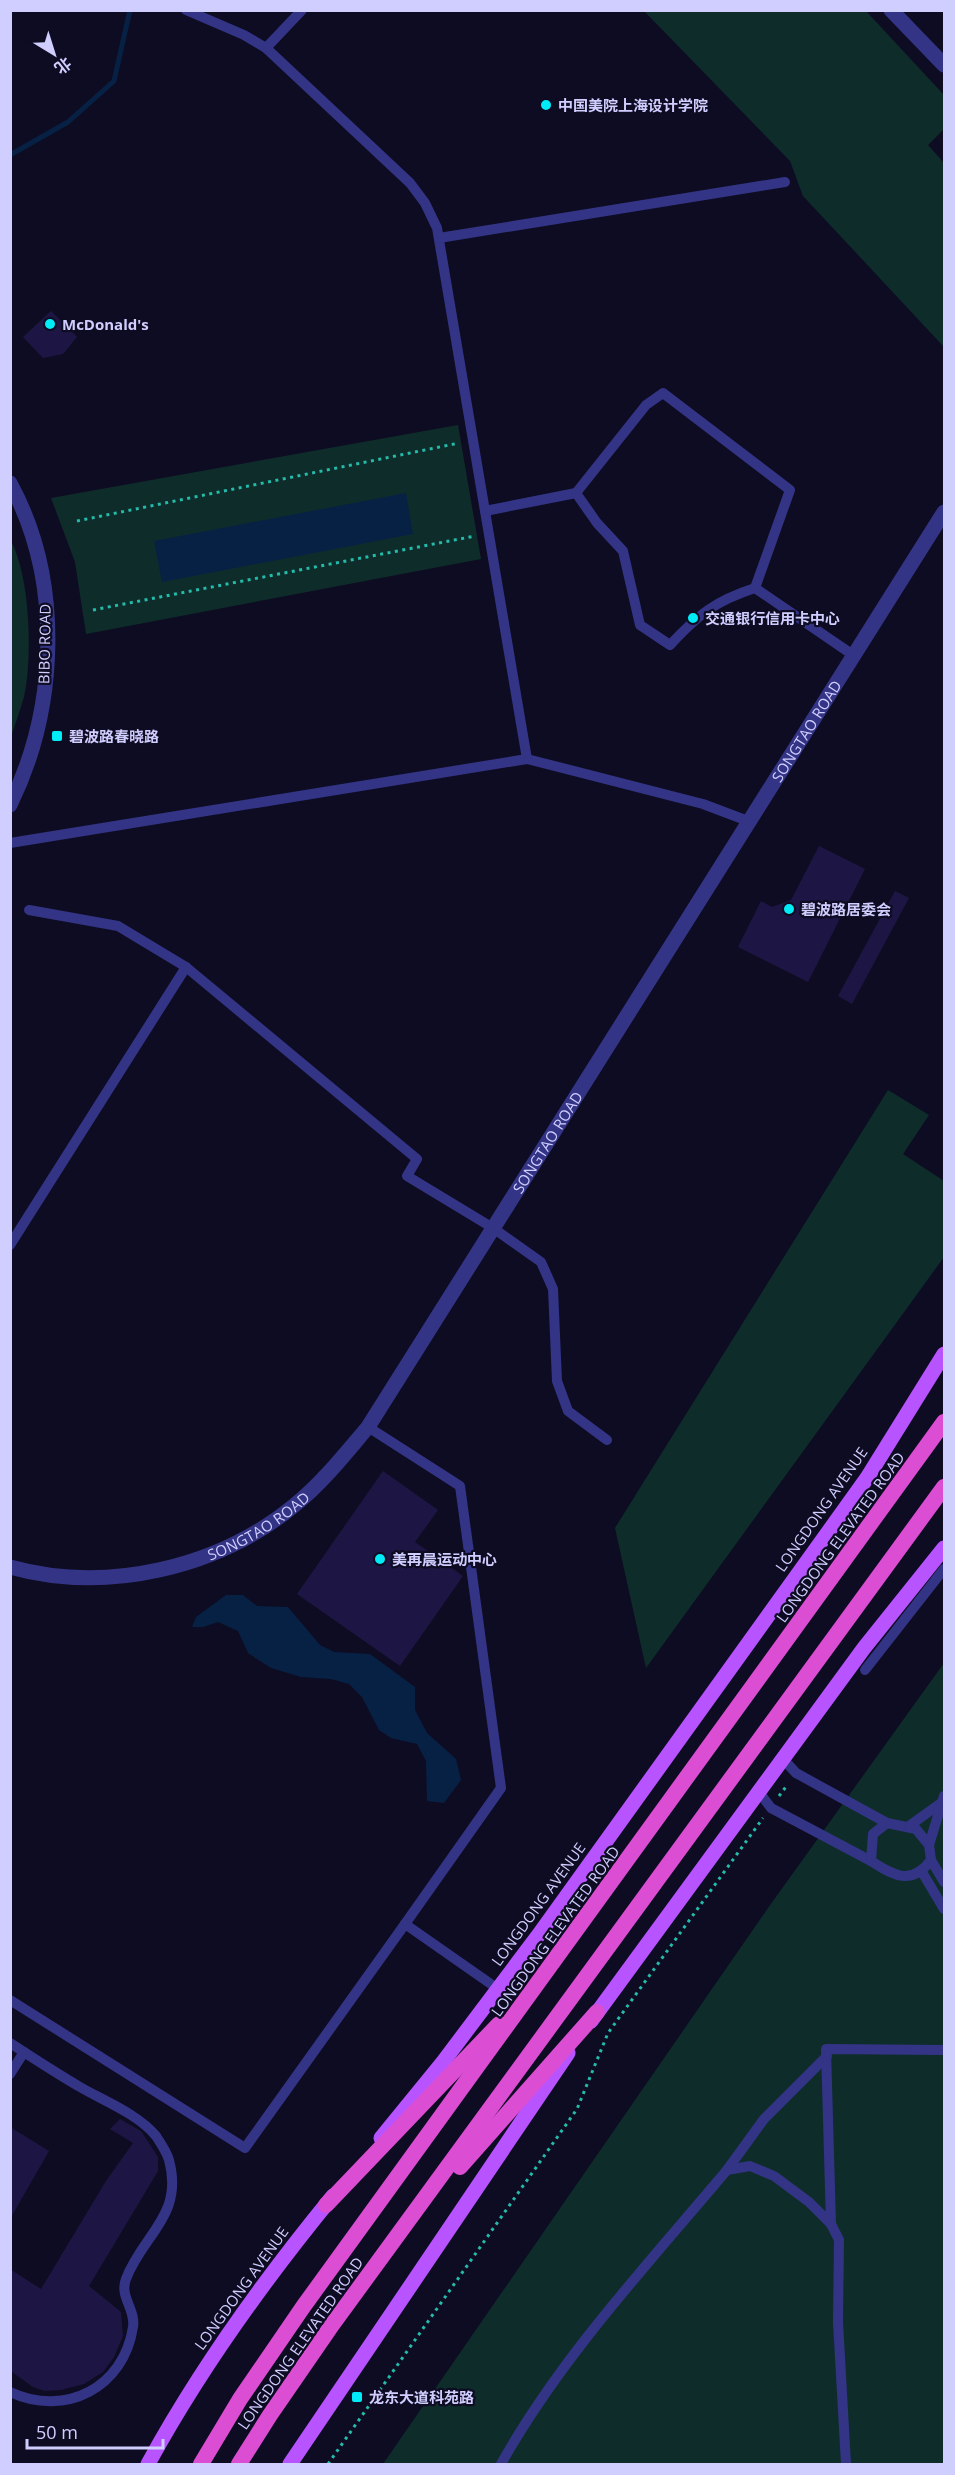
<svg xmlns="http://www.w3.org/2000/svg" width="955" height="2475" viewBox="0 0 955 2475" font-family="'Open Sans','Noto Sans SC',sans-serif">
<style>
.green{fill:#0e2d2a}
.water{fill:#072145}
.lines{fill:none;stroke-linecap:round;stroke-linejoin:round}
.stream{stroke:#072145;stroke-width:5}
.building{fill:#1d1644}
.path{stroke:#24bbab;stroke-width:3;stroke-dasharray:3 4.5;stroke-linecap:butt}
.service{stroke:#333485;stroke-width:10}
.minor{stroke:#333485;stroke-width:15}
.tertiary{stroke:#333485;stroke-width:15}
.primary{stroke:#b754ff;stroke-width:15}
.trunk{stroke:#db4ed4;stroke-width:16}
.poi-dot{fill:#00ebf8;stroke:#0e0c22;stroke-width:2}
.labels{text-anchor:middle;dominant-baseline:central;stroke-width:4.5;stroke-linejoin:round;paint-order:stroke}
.poi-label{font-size:15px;font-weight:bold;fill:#d0cdff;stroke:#0e0c22;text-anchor:start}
.street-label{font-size:15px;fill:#d0cdff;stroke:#0e0c22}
</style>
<rect width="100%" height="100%" fill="#0e0c22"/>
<!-- green -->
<g class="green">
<path d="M 644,11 L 866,11 L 944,95 L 944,129 L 928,145 L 944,163 L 944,347 L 803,196 L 790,161 Z"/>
<path d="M 458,425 L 481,559 L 86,634 L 75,562 L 51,498 Z"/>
<path d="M 11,541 C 30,576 33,658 24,697 C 20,711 15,724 11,737 Z"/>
<path d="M 888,1090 L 929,1115 L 903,1154 L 944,1181 L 944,1257 L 646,1668 L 615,1528 Z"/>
<path d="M 944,1663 L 944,2464 L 383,2464 L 768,1908 Z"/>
</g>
<!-- water -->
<g class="water">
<path d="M 406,493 L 413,534 L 162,582 L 154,541 Z"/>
<path d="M 226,1595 L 243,1595 L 257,1606 L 288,1607 L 320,1645 L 334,1652 L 370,1654 L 415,1687 L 415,1710 L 427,1733 L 456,1759 L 461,1780 L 444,1803 L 427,1801 L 426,1761 L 417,1744 L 391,1738 L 379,1730 L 362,1697 L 349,1684 L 331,1679 L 301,1677 L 271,1668 L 248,1653 L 238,1631 L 218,1622 L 203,1627 L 192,1627 L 196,1617 Z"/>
</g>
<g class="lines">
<!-- stream -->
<path class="stream" d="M 10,155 L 68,122 L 114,81 L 130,10"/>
</g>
<!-- building -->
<g class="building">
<path d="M 51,311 L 77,337 L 63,354 L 43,358 L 23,337 Z"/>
<path d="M 819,846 L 865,869 L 808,982 L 738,947 L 761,901 L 772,907 L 791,900 Z"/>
<path d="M 895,891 L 909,898 L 852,1004 L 838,996 Z"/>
<path d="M 383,1471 L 438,1510 L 415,1542 L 463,1576 L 400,1666 L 297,1594 Z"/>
<path d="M 120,2119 L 141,2131 L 158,2157 L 158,2171 L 89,2286 L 121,2312 L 123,2336 L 114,2357 L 103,2372 L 84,2384 L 61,2390 L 45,2391 L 33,2387 L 12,2372 L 10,2269 L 41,2289 L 106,2181 L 133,2143 L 110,2129 Z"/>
<path d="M 10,2127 L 49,2151 L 10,2219 Z"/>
</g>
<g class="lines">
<!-- path -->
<g class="path">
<path d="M 77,521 L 459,443"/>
<path d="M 93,610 L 475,536"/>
<path d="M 779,1796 L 788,1784"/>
<path d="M 328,2464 L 577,2109 L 608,2033 L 763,1818"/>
</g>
<!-- service -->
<g class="service">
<path d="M 186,10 L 244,35 L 266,48 L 410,183 L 425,203 L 437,228 L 527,759"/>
<path d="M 266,48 L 302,10"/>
<path d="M 439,238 L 785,182"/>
<path d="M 485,511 L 576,493"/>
<path d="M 755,588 C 715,601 699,614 670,645 L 640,625 L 623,551 L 597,523 L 576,493 L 646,405 L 663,393 L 790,490 L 755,588 L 853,655"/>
<path d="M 10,843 L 527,759 L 703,804 L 748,821"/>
<path d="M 29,910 L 118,926 L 186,967"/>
<path d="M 10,1245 L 186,967 L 417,1159 L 407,1176 L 493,1228 L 541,1262 L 553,1289 L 557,1381 L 568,1411 L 607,1440"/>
<path d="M 368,1427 L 460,1486 L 501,1788 L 405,1924 L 498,1989"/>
<path d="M 865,1670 L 944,1569"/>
<path d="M 784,1760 L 796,1773 L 887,1823"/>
<path d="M 759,1792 L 771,1808 L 871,1861"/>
<path d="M 887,1823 L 916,1829 L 929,1845 L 931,1860 C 912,1886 894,1876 871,1861 L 873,1834 Z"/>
<path d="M 909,1826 L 941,1803"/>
<path d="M 929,1845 L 944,1796"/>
<path d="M 931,1860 L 944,1882"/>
<path d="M 922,1872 L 944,1909"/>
<path d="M 10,2000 L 245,2148 L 405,1924"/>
<path d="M 10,2043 C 33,2058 56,2073 80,2087 C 104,2101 138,2114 156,2136 C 160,2142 167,2153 169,2160 C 184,2216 143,2234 126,2279 C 119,2296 136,2310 133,2327 C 124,2387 66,2418 10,2392"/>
<path d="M 10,2074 L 24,2052"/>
<path d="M 727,2170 L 764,2119 L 827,2056"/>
<path d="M 831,2224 L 826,2049 L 944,2050"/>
<path d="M 501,2464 C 561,2357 648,2264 727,2170 L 750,2166 L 774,2176 L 809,2202 L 831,2224 L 839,2240 L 838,2322 L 846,2464"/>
</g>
<!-- minor -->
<g class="minor">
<path d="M 891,10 L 944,65"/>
<path id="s1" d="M 10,1567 C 107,1594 219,1568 296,1504 C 323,1482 345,1454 368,1427 L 944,512"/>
</g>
<!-- tertiary -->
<path class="tertiary" d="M 10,483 C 63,580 58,707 10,805"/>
<!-- primary -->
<g class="primary">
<path d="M 591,2021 L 864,1648 L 944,1548"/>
<path d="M 381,2138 L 443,2062 L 540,1933 L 867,1478 L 944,1354"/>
<path d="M 148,2464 C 200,2369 264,2280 333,2196"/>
<path d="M 290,2464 L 568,2053"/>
</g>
<!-- trunk -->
<g class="trunk">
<path d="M 460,2167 L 597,2012"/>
<path d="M 326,2205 L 499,2024"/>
<path d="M 201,2464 L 240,2399 L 303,2307 L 944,1422"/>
<path d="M 239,2464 L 270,2415 L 332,2325 L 944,1487"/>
</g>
</g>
<!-- markers -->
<g class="poi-dot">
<circle cx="546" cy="105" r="6"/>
<circle cx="50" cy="324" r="6"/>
<circle cx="693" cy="618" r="6"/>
<rect x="51" y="730" width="12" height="12" rx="3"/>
<circle cx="789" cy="909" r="6"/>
<circle cx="380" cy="1559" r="6"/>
<rect x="351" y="2391" width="12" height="12" rx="3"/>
</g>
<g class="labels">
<!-- poi labels -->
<g class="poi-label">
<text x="558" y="105">中国美院上海设计学院</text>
<text x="62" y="324">McDonald's</text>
<text x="705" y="618">交通银行信用卡中心</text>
<text x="69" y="736">碧波路春晓路</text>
<text x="801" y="909">碧波路居委会</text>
<text x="392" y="1559">美再晨运动中心</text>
<text x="369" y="2397">龙东大道科苑路</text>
</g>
<!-- street labels -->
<g class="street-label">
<text transform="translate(44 644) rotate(-89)">BIBO ROAD</text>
<text stroke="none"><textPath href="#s1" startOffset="1232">SONGTAO ROAD</textPath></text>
<text stroke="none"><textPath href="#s1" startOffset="746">SONGTAO ROAD</textPath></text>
<text transform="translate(821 1509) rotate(-55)">LONGDONG AVENUE</text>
<text stroke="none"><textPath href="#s1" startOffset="260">SONGTAO ROAD</textPath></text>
<text transform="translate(840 1537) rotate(-54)">LONGDONG ELEVATED ROAD</text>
<text transform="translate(538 1904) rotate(-54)">LONGDONG AVENUE</text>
<text transform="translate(555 1931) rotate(-54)">LONGDONG ELEVATED ROAD</text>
<text transform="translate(241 2288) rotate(-54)">LONGDONG AVENUE</text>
<text transform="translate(300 2343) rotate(-55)">LONGDONG ELEVATED ROAD</text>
</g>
</g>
<!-- border -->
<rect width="955" height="2475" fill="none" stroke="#d0cdff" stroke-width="24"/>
<!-- north arrow -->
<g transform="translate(54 54) rotate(142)" stroke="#0e0c22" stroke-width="4.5" paint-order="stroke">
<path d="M0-4.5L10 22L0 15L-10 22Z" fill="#d0cdff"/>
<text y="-9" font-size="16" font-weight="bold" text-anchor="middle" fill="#d0cdff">北</text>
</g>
<!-- scale -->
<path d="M27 2439v9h136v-9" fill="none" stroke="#d0cdff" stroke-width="3"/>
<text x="36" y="2439" font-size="18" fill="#d0cdff" stroke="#0e0c22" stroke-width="4.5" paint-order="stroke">50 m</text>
</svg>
